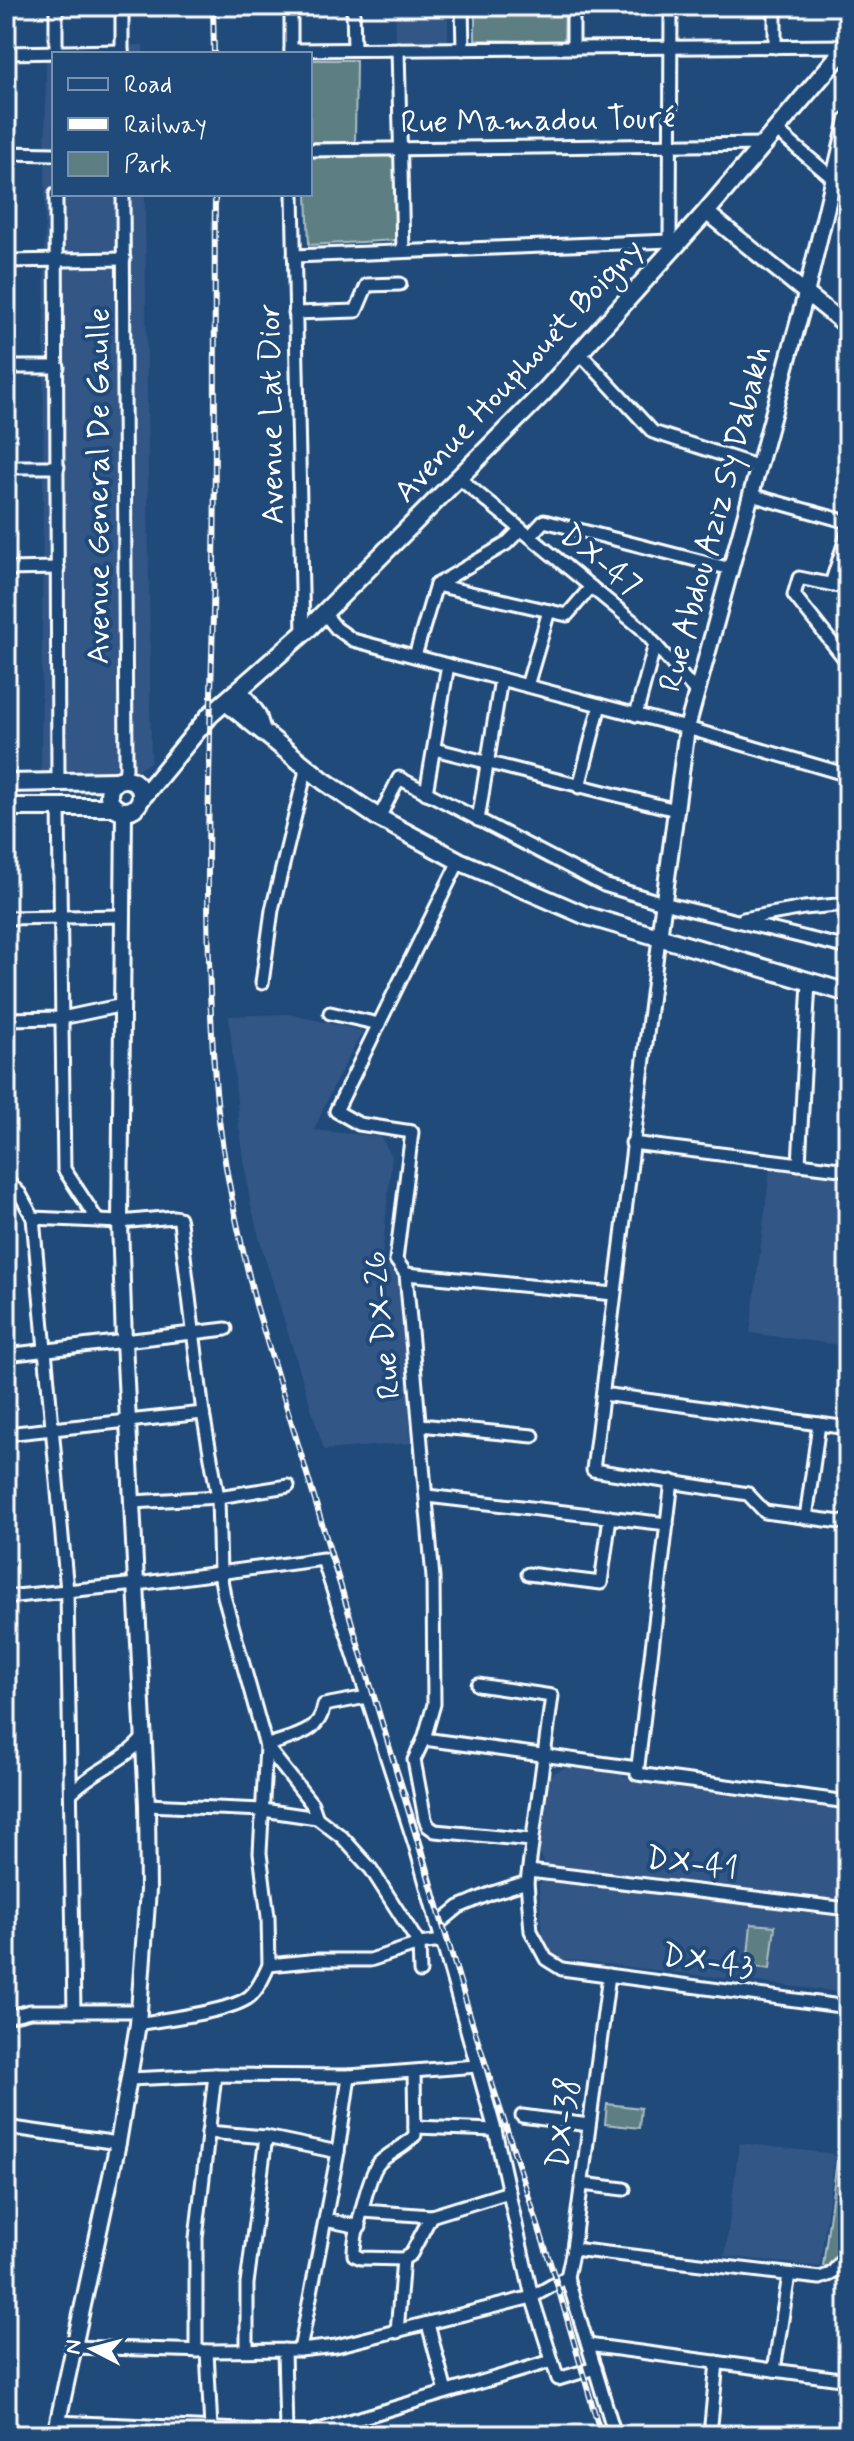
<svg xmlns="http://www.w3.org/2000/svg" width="854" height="2441" viewBox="0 0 854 2441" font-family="Mynerve,sans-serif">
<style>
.built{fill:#315686}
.green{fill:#5d7f83;stroke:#aebfc1;stroke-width:2}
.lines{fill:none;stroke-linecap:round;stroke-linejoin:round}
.minor-casing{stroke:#fff;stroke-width:17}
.tertiary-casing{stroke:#fff;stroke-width:20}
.secondary-casing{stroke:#fff;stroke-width:22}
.minor{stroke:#1f4a7a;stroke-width:11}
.tertiary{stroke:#1f4a7a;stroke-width:14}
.secondary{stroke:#1f4a7a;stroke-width:16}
.rail-casing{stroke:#fff;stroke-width:6}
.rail{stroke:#1f4a7a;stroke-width:3;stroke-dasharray:9;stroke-linecap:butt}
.labels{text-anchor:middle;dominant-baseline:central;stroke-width:8;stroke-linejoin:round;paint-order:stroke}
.street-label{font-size:32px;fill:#fff;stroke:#1f4a7a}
</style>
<rect width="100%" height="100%" fill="#1f4a7a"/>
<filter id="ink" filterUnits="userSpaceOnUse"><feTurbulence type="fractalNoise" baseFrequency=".0125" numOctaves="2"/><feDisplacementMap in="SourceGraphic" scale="16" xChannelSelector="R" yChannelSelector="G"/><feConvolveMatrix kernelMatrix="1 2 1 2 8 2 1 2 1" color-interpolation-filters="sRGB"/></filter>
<g filter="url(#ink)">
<!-- built -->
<g class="built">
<path d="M 404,6 L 448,6 L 448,40 L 396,40 L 395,11 L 404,11 Z"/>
<path d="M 143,45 L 143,54 L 54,54 L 54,194 L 145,194 L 151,762 L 132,773 L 41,775 L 46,47 Z"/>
<path d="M 289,1014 L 363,1031 L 335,1083 L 314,1130 L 381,1137 L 392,1156 L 382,1257 L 402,1285 L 411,1443 L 324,1450 L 262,1248 L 250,1202 L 239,1125 L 229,1016 Z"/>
<path d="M 770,1169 L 848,1177 L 848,1346 L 750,1333 Z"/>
<path d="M 578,1762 L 615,1767 L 624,1776 L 848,1808 L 848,1901 L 546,1866 L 535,1842 L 541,1794 L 549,1775 Z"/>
<path d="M 544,1880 L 848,1916 L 848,1993 L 553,1958 L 542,1938 L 539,1884 Z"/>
<path d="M 739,2143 L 835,2154 L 820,2267 L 725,2256 Z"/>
</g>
<!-- green -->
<g class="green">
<path d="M 475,6 L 565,6 L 564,42 L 475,40 Z"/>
<path d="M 310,60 L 356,60 L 355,143 L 310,142 Z"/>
<path d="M 395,154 L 396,240 L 309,245 L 307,194 L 310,194 L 310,157 Z"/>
<path d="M 751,1924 L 775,1926 L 770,1969 L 747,1966 Z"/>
<path d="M 607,2104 L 641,2108 L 639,2128 L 605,2124 Z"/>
<path d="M 837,2160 L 848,2161 L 848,2269 L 823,2266 Z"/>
</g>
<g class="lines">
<defs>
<g id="minor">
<path d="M 56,6 L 56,54"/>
<path d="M 122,6 L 122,54"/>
<path d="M 291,6 L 291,53"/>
<path d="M 353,6 L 354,49"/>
<path d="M 462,6 L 463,49"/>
<path d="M 573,6 L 573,48"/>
<path d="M 775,6 L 775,47"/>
<path d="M 398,49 L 403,251"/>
<path d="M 291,50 L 847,46"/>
<path d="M 6,53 L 122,51"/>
<path d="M 777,131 L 848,191"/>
<path d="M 310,150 L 765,144"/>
<path d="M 6,153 L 54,154"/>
<path d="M 56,194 L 58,783"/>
<path d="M 123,194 L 126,769 L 124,778"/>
<path d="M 293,194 L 303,634"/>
<path d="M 670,241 L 671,6"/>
<path d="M 294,256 L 670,241"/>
<path d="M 6,261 L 124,259"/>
<path d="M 295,313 L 356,311 L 367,285 L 400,284"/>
<path d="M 579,352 L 653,432 L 760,467"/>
<path d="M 6,367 L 58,367"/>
<path d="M 6,467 L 58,467"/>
<path d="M 460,479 L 641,628 L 697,693"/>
<path d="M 751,495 L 848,522"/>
<path d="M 530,536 L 544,521 L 731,569"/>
<path d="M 6,569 L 58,568"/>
<path d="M 831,584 L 848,532"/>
<path d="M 436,585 L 567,615 L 591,587"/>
<path d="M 848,588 L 799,578 L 794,595 L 848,663"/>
<path d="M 324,613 L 336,628 L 353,640 L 687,728 L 848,775"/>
<path d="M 415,656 L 436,585 L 506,544 L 521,529"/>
<path d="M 527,686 L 549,611"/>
<path d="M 636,715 L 655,644"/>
<path d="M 434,749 L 676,810"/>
<path d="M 579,787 L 600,705"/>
<path d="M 426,793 L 448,665"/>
<path d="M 59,807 L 64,1169 L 98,1221"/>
<path d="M 379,818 L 399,778 L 604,885 L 663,903 L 848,948"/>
<path d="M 478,820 L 501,679"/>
<path d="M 459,861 L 336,1111 L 359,1124 L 412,1132 L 396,1260 L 406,1274 L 433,1578 L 434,1704 L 424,1739 L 414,1760 L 425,1819 L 428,1826 L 435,1831 L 531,1840"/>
<path d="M 6,918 L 124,916"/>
<path d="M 743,919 L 804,908 L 848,904"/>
<path d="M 659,938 L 593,1470 L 748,1494 L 765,1512 L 848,1523"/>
<path d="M 262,983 L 272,910 L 307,766"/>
<path d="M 330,1013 L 379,1024"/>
<path d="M 6,1019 L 62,1018 L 123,1005"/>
<path d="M 632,1143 L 848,1170"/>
<path d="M 799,1164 L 809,982"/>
<path d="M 6,1180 L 20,1194 L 33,1218 L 67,1591 L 74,2011"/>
<path d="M 33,1218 L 120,1222 L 174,1217 L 179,1218 L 180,1222 L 203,1413 L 218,1497 L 220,1573 L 224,1596 L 266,1746 L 260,1853 L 268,1917 L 269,1965"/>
<path d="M 406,1274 L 614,1294"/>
<path d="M 6,1355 L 226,1329"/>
<path d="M 603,1394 L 848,1428"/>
<path d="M 420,1425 L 533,1436"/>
<path d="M 6,1434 L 203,1413"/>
<path d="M 672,1481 L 637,1774 L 848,1802"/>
<path d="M 427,1496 L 667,1524"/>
<path d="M 133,1502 L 218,1497 L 288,1486"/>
<path d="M 806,1518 L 819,1424"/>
<path d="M 528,1574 L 601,1583 L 610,1517"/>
<path d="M 6,1597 L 137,1584 L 323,1559 L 416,1848 L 495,2130 L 532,2297 L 558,2379 L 595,2368"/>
<path d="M 478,1685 L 552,1696 L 527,1882 L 531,1931 L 546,1959 L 562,1969 L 848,2007"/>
<path d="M 424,1739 L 637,1768"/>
<path d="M 266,1746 C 290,1736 319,1736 324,1705 L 367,1697"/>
<path d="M 266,1746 L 312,1804 L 317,1818"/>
<path d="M 72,1792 C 93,1770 124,1762 143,1738"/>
<path d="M 147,1805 L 263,1810 L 317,1818 L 342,1837 L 371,1869 L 419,1944 L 442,1941"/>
<path d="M 529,1871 L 848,1909"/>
<path d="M 437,1925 L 459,1907 L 492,1893 L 527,1882"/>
<path d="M 6,2017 L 30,2011 L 139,2011"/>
<path d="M 138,2024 C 163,2019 230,2012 249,1997 C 258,1990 264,1976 269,1965 L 319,1960 L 370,1960 L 419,1944 L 420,1972"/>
<path d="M 414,2072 L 415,2135 C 405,2147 390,2152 379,2163 C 369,2173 353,2240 354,2255 L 361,2258 L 403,2259 L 411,2254 L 431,2216 L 509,2192"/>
<path d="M 129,2079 L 215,2075 L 349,2076 L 477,2066"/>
<path d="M 522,2116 L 589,2125"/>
<path d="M 6,2127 L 118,2143"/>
<path d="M 415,2127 L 495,2130"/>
<path d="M 208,2132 L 266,2137 L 338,2152"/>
<path d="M 582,2184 L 624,2189"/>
<path d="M 363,2211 L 431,2216"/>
<path d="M 325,2220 L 360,2227"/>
<path d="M 573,2249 L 820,2278 L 831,2274 L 848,2253"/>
<path d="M 567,2277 L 573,2249 L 609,1975"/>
<path d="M 567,2277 L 615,2435"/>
<path d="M 428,2324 L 446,2392"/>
<path d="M 397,2332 L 403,2259"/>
<path d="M 588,2345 L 848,2380"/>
<path d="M 73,2347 L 207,2351 L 300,2350 L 336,2346 L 532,2297 L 567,2277"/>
<path d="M 247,2350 L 247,2284 L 266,2137"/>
<path d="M 284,2350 L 286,2432"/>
<path d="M 300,2350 L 338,2152 L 349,2076"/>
<path d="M 196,2351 L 196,2238 L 215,2075"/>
<path d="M 207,2351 L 211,2429"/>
<path d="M 774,2370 L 789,2275"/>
<path d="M 57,2422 L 309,2433 L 552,2361"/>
<path d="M 710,2435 L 717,2362"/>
</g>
<g id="tertiary">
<path d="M 706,212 L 848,327"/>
<path d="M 659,938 L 687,728 L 806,294 L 848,119"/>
<path d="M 55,2435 L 118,2143 L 138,2024 L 148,1890 L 147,1805 L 124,1341 L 120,1222 L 124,811"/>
</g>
<g id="secondary">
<path d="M 239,690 L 257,715 L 261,728"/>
<path d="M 226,702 L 324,781 L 379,818 L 459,861 L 584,915 L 848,993"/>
<circle cx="125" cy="795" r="16"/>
<path d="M 6,783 L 116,781"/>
<path d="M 141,799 L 210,715 L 307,630 L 544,392 L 706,212 L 848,45"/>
<path d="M 6,807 L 115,807"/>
</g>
</defs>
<!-- minor casing -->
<use href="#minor" class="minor-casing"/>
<!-- tertiary casing -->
<use href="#tertiary" class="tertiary-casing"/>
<!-- secondary casing -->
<use href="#secondary" class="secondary-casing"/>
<!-- minor -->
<use href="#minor" class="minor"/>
<!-- tertiary -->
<use href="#tertiary" class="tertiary"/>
<!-- secondary -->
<use href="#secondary" class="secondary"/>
<defs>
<g id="rail">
<path d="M 213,6 L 214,54"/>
<path d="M 215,194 C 214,317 216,441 214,564 C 211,740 201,915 216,1091 C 222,1163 239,1235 256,1305 L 473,2025 L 556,2281 L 601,2435"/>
</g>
</defs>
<!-- rail casing -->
<use href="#rail" class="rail-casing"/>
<!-- rail -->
<use href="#rail" class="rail"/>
</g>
</g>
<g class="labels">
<!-- street labels -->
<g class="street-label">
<text transform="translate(538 121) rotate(-1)">Rue Mamadou Touré</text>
<text transform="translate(519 371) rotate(-47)">Avenue Houphouët Boigny</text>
<text transform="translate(272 414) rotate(-91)">Avenue Lat Dior</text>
<text transform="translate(99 486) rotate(-90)">Avenue General De Gaulle</text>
<text transform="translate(716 519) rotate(-75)">Rue Abdou Aziz Sy Dabakh</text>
<text transform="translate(600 561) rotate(39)">DX-47</text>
<text transform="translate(383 1325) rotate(-96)">Rue DX-26</text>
<text transform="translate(692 1864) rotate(7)">DX-41</text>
<text transform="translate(708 1962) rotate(8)">DX-43</text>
<text transform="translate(564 2123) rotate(-83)">DX-38</text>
</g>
</g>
<!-- margin -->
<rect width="854" height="2441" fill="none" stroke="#1f4a7a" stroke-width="32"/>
<rect x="16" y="16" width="822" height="2409" fill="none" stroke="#fff" stroke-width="3" filter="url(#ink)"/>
<!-- legend -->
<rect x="52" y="52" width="260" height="144" fill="#1f4a7a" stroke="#7992af" stroke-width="2"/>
<rect x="68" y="78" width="40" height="12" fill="#1f4a7a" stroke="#7992af" stroke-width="2"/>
<text x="124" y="92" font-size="24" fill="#ffffff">Road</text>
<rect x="68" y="118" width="40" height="12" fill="#ffffff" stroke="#7992af" stroke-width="2"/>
<text x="124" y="132" font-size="24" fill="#ffffff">Railway</text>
<rect x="68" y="152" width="40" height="24" fill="#5d7f83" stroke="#7992af" stroke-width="2"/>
<text x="124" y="172" font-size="24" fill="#ffffff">Park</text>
<!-- north arrow -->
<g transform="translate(92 2349) rotate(276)" stroke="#1f4a7a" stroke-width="6" paint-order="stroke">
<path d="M0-6L14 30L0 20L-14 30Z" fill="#ffffff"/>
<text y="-12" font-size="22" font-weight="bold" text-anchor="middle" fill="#ffffff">N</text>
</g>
</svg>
